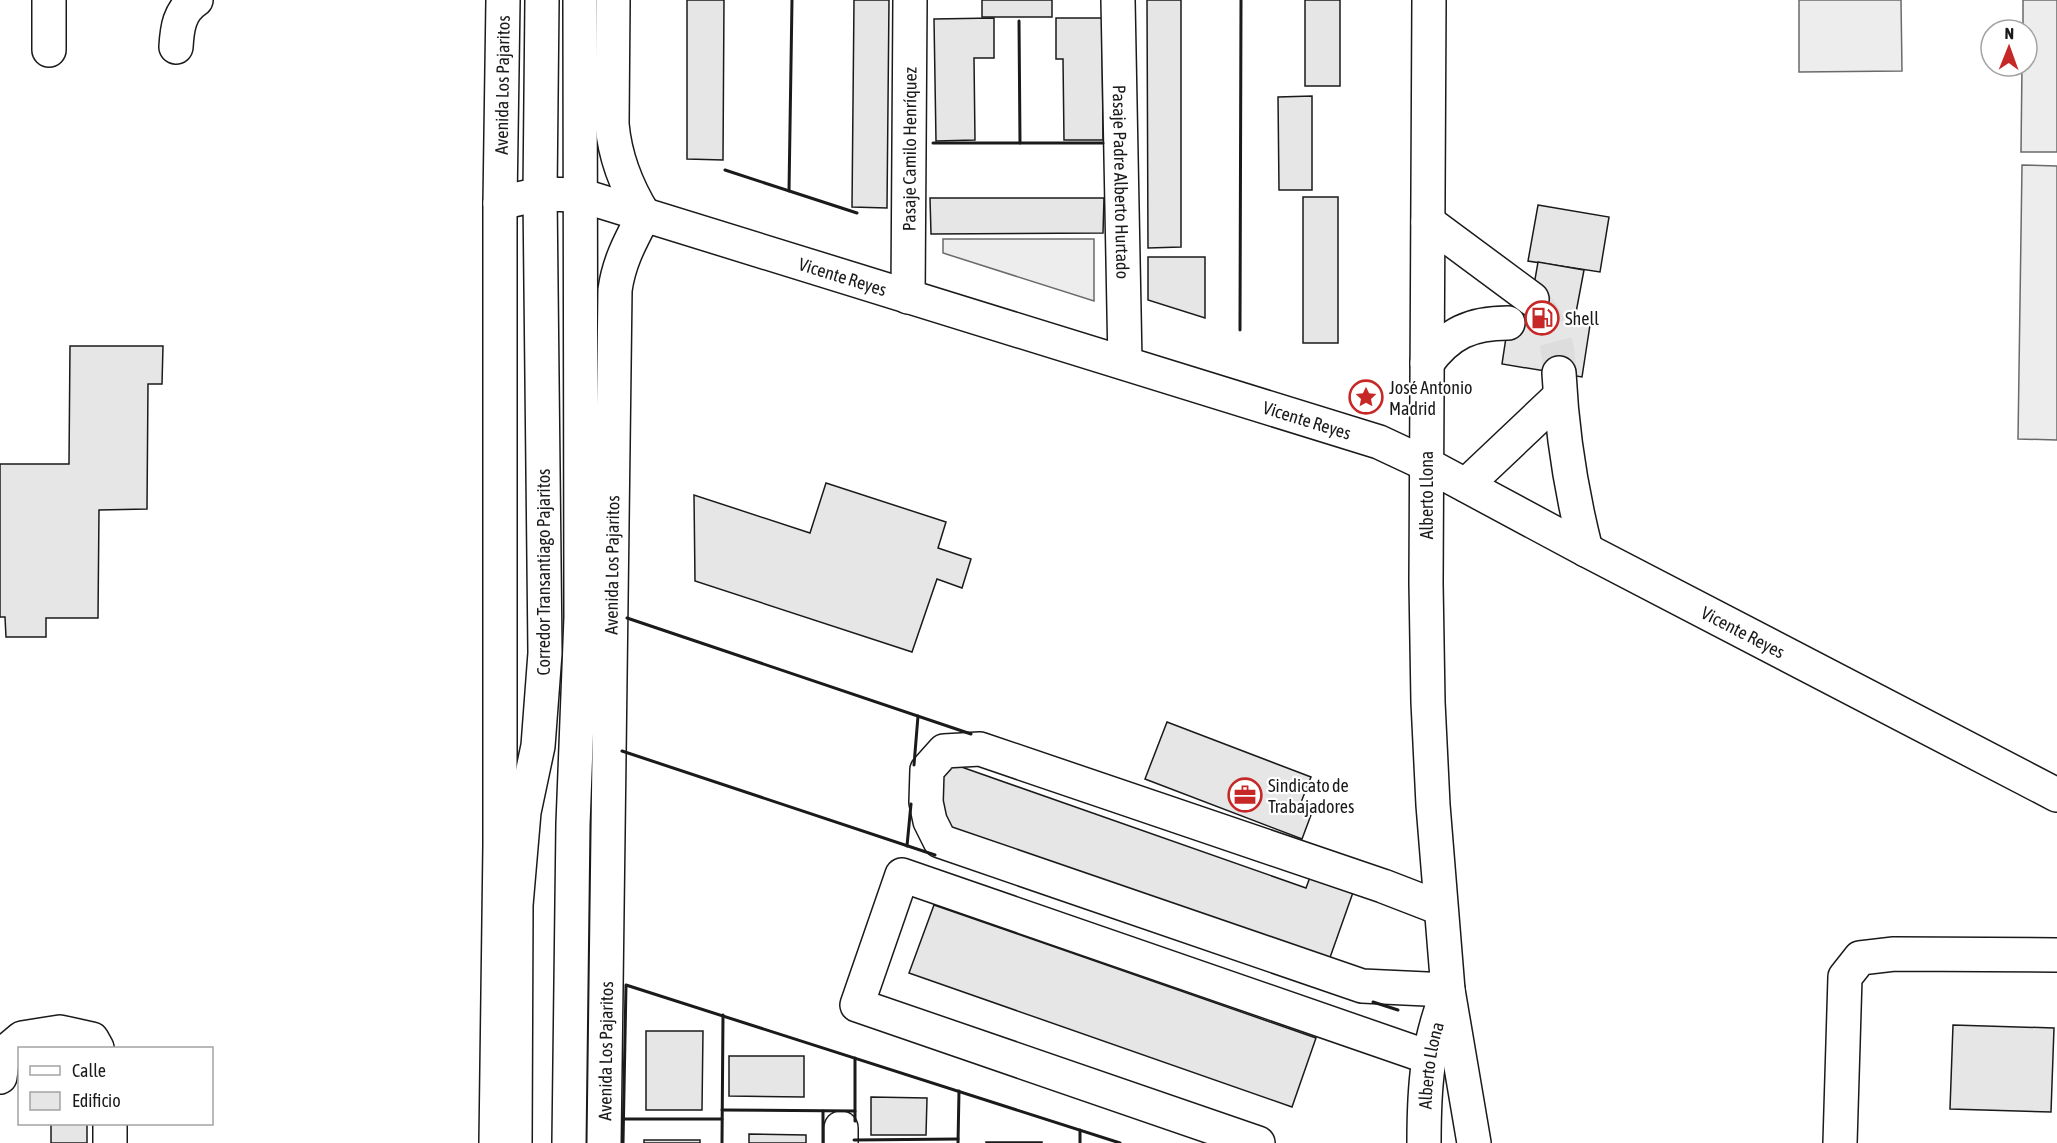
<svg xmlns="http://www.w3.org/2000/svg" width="2057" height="1143" viewBox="0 0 2057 1143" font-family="'Asap Condensed',sans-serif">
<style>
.built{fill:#ededed;stroke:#6a6a6a;stroke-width:1.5}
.building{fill:#e6e6e6;stroke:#1a1a1a;stroke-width:1.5}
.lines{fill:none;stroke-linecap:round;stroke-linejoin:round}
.minor-tunnel{stroke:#ddd;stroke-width:33;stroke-dasharray:33 16;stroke-linecap:butt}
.minor-casing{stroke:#1a1a1a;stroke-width:36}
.major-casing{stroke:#1a1a1a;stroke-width:36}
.minor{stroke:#fff;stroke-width:33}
.major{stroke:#fff;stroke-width:33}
.wall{stroke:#1a1a1a;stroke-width:3}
.labels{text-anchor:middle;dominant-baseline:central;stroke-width:4.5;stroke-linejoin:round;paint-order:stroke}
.street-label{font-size:18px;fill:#1a1a1a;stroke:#fff}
.poi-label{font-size:18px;fill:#1a1a1a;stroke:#fff;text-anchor:start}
</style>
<rect width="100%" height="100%" fill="#fff"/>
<!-- built -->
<g class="built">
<path d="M 1799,0 L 1901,0 L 1902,71 L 1799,72 Z"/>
<path d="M 2023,0 L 2057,0 L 2057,152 L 2021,152 L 2022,66 L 2027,66 L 2027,30 L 2023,30 Z"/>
<path d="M 2022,165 L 2057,166 L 2057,440 L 2018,439 Z"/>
<path d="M 943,239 L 1094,239 L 1094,301 L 943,253 Z"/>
</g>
<!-- building -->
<g class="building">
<path d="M 687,0 L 724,0 L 723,160 L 687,159 Z"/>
<path d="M 854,0 L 889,0 L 887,208 L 852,207 Z"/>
<rect x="982" y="0" width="70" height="17"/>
<path d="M 1147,0 L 1181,0 L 1181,247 L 1148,248 Z"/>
<rect x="1305" y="0" width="35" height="86"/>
<path d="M 994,18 L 994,58 L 974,58 L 975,140 L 936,141 L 934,19 Z"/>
<path d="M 1056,18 L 1102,18 L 1103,140 L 1064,140 L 1063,59 L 1056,59 Z"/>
<path d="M 1312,96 L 1312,190 L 1279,190 L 1278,97 Z"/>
<rect x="1303" y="197" width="35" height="146"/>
<path d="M 930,198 L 1104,198 L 1103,233 L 931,234 Z"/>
<path d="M 1538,205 L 1609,217 L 1600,272 L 1528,261 Z"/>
<path d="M 1148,257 L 1205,257 L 1205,318 L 1148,300 Z"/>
<path d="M 1538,262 L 1584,270 L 1574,323 L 1590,325 L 1582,377 L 1502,364 L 1510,311 L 1529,314 Z"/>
<path d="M 70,346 L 163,346 L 162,384 L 148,384 L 147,509 L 99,510 L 98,618 L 46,618 L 46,637 L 6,637 L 5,617 L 0,617 L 0,464 L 69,464 Z"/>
<path d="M 826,483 L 946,522 L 938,548 L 971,559 L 962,588 L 937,579 L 912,652 L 695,581 L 694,495 L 810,533 Z"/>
<path d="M 1167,722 L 1311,777 L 1298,810 L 1311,815 L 1302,839 L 1145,779 Z"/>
<path d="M 953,764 L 1306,888 L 1313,869 L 1356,884 L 1327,966 L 941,825 L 937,776 Z"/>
<path d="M 934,905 L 1316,1038 L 1292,1107 L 909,973 Z"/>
<path d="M 1953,1025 L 2054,1028 L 2051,1112 L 1950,1109 Z"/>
<path d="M 646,1031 L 703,1031 L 702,1110 L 646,1110 Z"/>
<path d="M 729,1056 L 804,1056 L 804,1097 L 729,1096 Z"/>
<path d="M 871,1097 L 927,1098 L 926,1135 L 871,1135 Z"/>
<rect x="51" y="1124" width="36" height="19"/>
<path d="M 749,1134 L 806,1135 L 806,1143 L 749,1143 Z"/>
<rect x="644" y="1140" width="56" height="3"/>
<rect x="986" y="1142" width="56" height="1"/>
</g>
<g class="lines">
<!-- minor-tunnel -->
<path class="minor-tunnel" d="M 1532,299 C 1551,321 1560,344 1559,373"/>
<defs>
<g id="minor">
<path d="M 613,0 L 612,124 C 615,158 626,186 644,215"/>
<path id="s1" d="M 1118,0 L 1125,363"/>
<path d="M 176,47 C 177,29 179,11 196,0"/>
<path d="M 49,50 L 49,0"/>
<path id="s2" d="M 500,203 L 540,194 L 580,195 L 1379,442 L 1426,464 L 1586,550 L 2057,795"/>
<path d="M 1428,222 L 1532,299"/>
<path id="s3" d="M 908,297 L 910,0"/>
<path d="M 1427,363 C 1449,333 1471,323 1508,323"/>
<path d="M 1559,373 C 1562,434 1571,491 1586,550"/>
<path d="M 1466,485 L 1560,396"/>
<path d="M 0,1077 L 3,1054 L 22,1038 L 60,1032 L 92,1039 L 97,1048"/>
<path d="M 110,1124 L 110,1143"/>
<path d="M 515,1143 L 516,905 L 524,812 L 538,746 L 545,653 L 540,194 L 542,0"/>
<path d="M 569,1143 L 573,824 L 581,617 L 580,0"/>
<path id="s4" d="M 604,1143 L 615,290 C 619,261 631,240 644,215"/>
<path d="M 841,1143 L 841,1128"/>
<path d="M 1258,1143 L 857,1005 L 902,875 L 1428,1057"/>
<path id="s5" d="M 1424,1143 C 1424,1084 1427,1046 1448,990 L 1362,986 L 940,841 L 930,821 L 926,802 L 927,770 L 944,751 L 980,749 L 1383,886 L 1440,908"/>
<path d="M 1840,1143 L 1845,977 L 1860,958 L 1894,954 L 2057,955"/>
</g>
<g id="major">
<path d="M 1429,0 L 1426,583 L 1428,702 L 1433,805 L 1448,990 L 1474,1143"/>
<path id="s6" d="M 496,1143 L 500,845 L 500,203 L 503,0"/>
</g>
</defs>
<!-- minor casing -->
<use href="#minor" class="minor-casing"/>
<!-- major casing -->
<use href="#major" class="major-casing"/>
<!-- minor -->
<use href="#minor" class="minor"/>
<!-- major -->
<use href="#major" class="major"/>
<!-- wall -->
<g class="wall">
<path d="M 1019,21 L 1020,143"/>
<path d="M 933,143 L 1103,143"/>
<path d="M 725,170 L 857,213"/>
<path d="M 789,191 L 792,0"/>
<path d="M 1240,330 L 1241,0"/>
<path d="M 627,618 L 971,734"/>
<path d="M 622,751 L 935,855"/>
<path d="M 914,765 L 918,716"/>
<path d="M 907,846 L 911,804"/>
<path d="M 1373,1002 L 1398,1010"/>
<path d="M 722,1110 L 855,1111"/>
<path d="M 623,1119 L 722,1119"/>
<path d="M 855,1121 L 855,1058"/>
<path d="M 854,1140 L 958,1139"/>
<path d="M 623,1143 L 626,985 L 1120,1143"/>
<path d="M 722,1143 L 723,1015"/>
<path d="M 823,1143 L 823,1111"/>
<path d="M 958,1143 L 959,1091"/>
<path d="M 1080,1143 L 1080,1130"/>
</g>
</g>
<!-- icons -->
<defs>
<symbol id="fuel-ring" viewBox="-11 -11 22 22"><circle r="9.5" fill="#fff" stroke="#c62828" stroke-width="1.5"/><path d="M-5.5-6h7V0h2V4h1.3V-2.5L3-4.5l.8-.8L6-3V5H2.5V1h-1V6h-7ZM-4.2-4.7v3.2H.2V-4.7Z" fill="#c62828"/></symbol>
<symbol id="sight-ring" viewBox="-11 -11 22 22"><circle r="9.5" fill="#fff" stroke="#c62828" stroke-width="1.5"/><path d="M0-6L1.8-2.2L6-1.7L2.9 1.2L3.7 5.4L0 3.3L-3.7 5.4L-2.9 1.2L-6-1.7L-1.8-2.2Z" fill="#c62828"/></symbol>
<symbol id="office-ring" viewBox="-11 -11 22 22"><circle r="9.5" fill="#fff" stroke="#c62828" stroke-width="1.5"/><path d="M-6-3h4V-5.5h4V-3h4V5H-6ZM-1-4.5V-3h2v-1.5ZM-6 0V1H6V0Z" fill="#c62828"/></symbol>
</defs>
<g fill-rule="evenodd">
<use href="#fuel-ring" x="1523" y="299" width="38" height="38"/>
<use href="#sight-ring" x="1347" y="378" width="38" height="38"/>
<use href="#office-ring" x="1226" y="776" width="38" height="38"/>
</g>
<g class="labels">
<!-- street labels -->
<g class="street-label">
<text stroke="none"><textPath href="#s6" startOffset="1058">Avenida Los Pajaritos</textPath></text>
<text stroke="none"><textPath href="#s3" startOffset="148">Pasaje Camilo Henríquez</textPath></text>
<text stroke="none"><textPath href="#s1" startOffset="182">Pasaje Padre Alberto Hurtado</textPath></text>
<text stroke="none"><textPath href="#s2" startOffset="356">Vicente Reyes</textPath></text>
<text stroke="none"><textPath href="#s2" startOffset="842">Vicente Reyes</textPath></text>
<text transform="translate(1426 495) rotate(-90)">Alberto Llona</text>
<text stroke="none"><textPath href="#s4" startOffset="578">Avenida Los Pajaritos</textPath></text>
<text transform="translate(543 572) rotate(-90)">Corredor Transantiago Pajaritos</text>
<text stroke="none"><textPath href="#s2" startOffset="1328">Vicente Reyes</textPath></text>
<text stroke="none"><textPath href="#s4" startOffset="92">Avenida Los Pajaritos</textPath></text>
<text stroke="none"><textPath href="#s5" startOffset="78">Alberto Llona</textPath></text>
</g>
<!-- poi labels -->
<g class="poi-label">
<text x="1565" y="318">Shell</text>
<text x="1389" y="387">José Antonio<tspan x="1389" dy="21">Madrid</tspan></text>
<text x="1268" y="785">Sindicato de<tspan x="1268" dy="21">Trabajadores</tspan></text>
</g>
</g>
<!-- legend -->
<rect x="18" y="1047" width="195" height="78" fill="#ffffff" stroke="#a3a3a3" stroke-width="1.5"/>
<rect x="30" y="1066" width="30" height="9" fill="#ffffff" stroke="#a3a3a3" stroke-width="1.5"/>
<text x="72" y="1077" font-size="18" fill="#1a1a1a">Calle</text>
<rect x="30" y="1092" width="30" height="18" fill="#e6e6e6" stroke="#a3a3a3" stroke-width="1.5"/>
<text x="72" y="1107" font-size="18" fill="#1a1a1a">Edificio</text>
<!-- north arrow -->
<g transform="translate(2009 48) rotate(1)"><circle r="28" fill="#ffffff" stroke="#a3a3a3" stroke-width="1.5"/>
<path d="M0-4.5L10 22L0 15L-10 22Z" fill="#c62828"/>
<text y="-9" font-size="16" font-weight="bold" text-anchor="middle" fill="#1a1a1a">N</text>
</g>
</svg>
